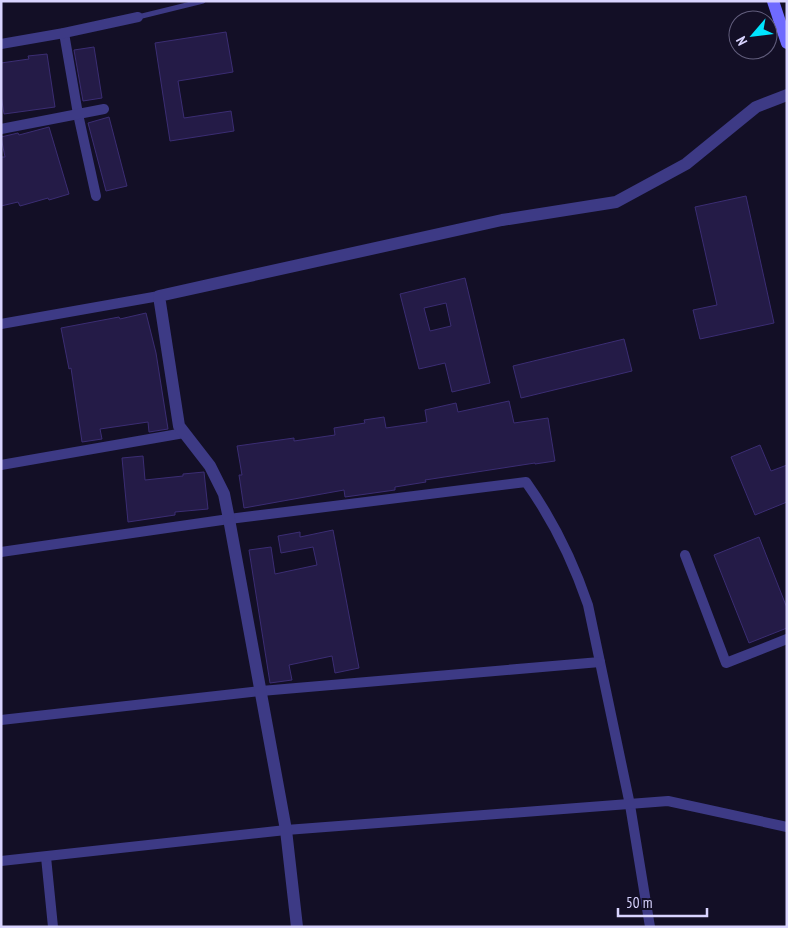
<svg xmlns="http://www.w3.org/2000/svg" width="788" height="928" viewBox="0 0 788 928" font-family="'PT Sans Narrow',sans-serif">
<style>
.building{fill:#241b47;stroke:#3b2d73;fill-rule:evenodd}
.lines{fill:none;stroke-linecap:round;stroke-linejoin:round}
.service{stroke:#3d3a85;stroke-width:5}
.minor{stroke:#3d3a85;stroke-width:10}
.tertiary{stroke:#3d3a85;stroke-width:12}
.secondary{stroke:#6f6bff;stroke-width:12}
</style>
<rect width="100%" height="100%" fill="#130f26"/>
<!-- building -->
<g class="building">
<path d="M 226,32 L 233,72 L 178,81 L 184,118 L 231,111 L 234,131 L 170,141 L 155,43 Z"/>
<path d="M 94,47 L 102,98 L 83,101 L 74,50 Z"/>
<path d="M 47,54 L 55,107 L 4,114 L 1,95 L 1,63 L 29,59 L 28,56 Z"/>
<path d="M 109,117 L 127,186 L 106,191 L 88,123 Z"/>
<path d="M 49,127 L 69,194 L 49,200 L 48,198 L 20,206 L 18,202 L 1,206 L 1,157 L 5,157 L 1,137 L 18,133 L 19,135 Z"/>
<path d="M 746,196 L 774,323 L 700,339 L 693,310 L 717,305 L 695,207 Z"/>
<path d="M 465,278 L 490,383 L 452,392 L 445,363 L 419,369 L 400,294 ZM 446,303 L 451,326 L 430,331 L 424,308 Z"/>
<path d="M 146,313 L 156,353 L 168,429 L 149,432 L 148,422 L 100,429 L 102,439 L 82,442 L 71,368 L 69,369 L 61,328 L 119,317 L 120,319 Z"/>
<path d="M 624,339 L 632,371 L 521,398 L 513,366 Z"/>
<path d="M 509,401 L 514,423 L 548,418 L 555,461 L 535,464 L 535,463 L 425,480 L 426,482 L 395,487 L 395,490 L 345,497 L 344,490 L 244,508 L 239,475 L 242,475 L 237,446 L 294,438 L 294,441 L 335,435 L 334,428 L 365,423 L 364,420 L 384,417 L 386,428 L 427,422 L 425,410 L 456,403 L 458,412 Z"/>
<path d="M 760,445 L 771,471 L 787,465 L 787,502 L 755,515 L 731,457 Z"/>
<path d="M 143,456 L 145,480 L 183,476 L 183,474 L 204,472 L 208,509 L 175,512 L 175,515 L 128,522 L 122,458 Z"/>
<path d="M 333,530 L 359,668 L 335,673 L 332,656 L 289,665 L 292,680 L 270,683 L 249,550 L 271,547 L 275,574 L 317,565 L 313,547 L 281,553 L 278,536 L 300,532 L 300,537 Z"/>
<path d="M 759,537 L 787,608 L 787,628 L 749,643 L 714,555 Z"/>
</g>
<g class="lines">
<!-- service -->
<path class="service" d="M 138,17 L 203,1"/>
<!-- minor -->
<g class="minor">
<path d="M 64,33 L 78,114 L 96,196"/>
<path d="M 1,44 L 64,33 L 138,17"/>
<path d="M 1,129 L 104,109"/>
<path d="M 1,324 L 159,296"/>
<path d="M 1,465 L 184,433"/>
<path d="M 1,552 L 229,519 L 526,482 C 553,520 573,561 588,605 L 630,805 L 650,927"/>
<path d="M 685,555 L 726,663 L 787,639"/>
<path d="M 1,720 L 261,691 L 600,662"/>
<path d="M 46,857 L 53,927"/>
<path d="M 1,861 L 286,830 L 668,801 L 787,827"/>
</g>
<!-- tertiary -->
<path class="tertiary" d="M 297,927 L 286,830 L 229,519 L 224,494 L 210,466 L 179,426 L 159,296 L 502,220 L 616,202 L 686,164 L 756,107 L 787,95"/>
<!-- secondary -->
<path class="secondary" d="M 773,1 L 787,43"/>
</g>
<!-- border -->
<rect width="788" height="928" fill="none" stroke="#d9d4ff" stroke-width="5"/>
<!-- north arrow -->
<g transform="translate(753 35) rotate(242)"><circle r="24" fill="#130f26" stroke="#625e7d"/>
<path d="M0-4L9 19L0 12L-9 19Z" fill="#00e5ff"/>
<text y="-8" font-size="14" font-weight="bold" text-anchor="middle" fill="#d9d4ff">N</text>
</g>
<!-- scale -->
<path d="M618 908v8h89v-8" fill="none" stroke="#d9d4ff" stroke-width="2.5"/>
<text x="626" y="908" font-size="15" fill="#d9d4ff" stroke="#130f26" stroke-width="4" paint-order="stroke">50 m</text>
</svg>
